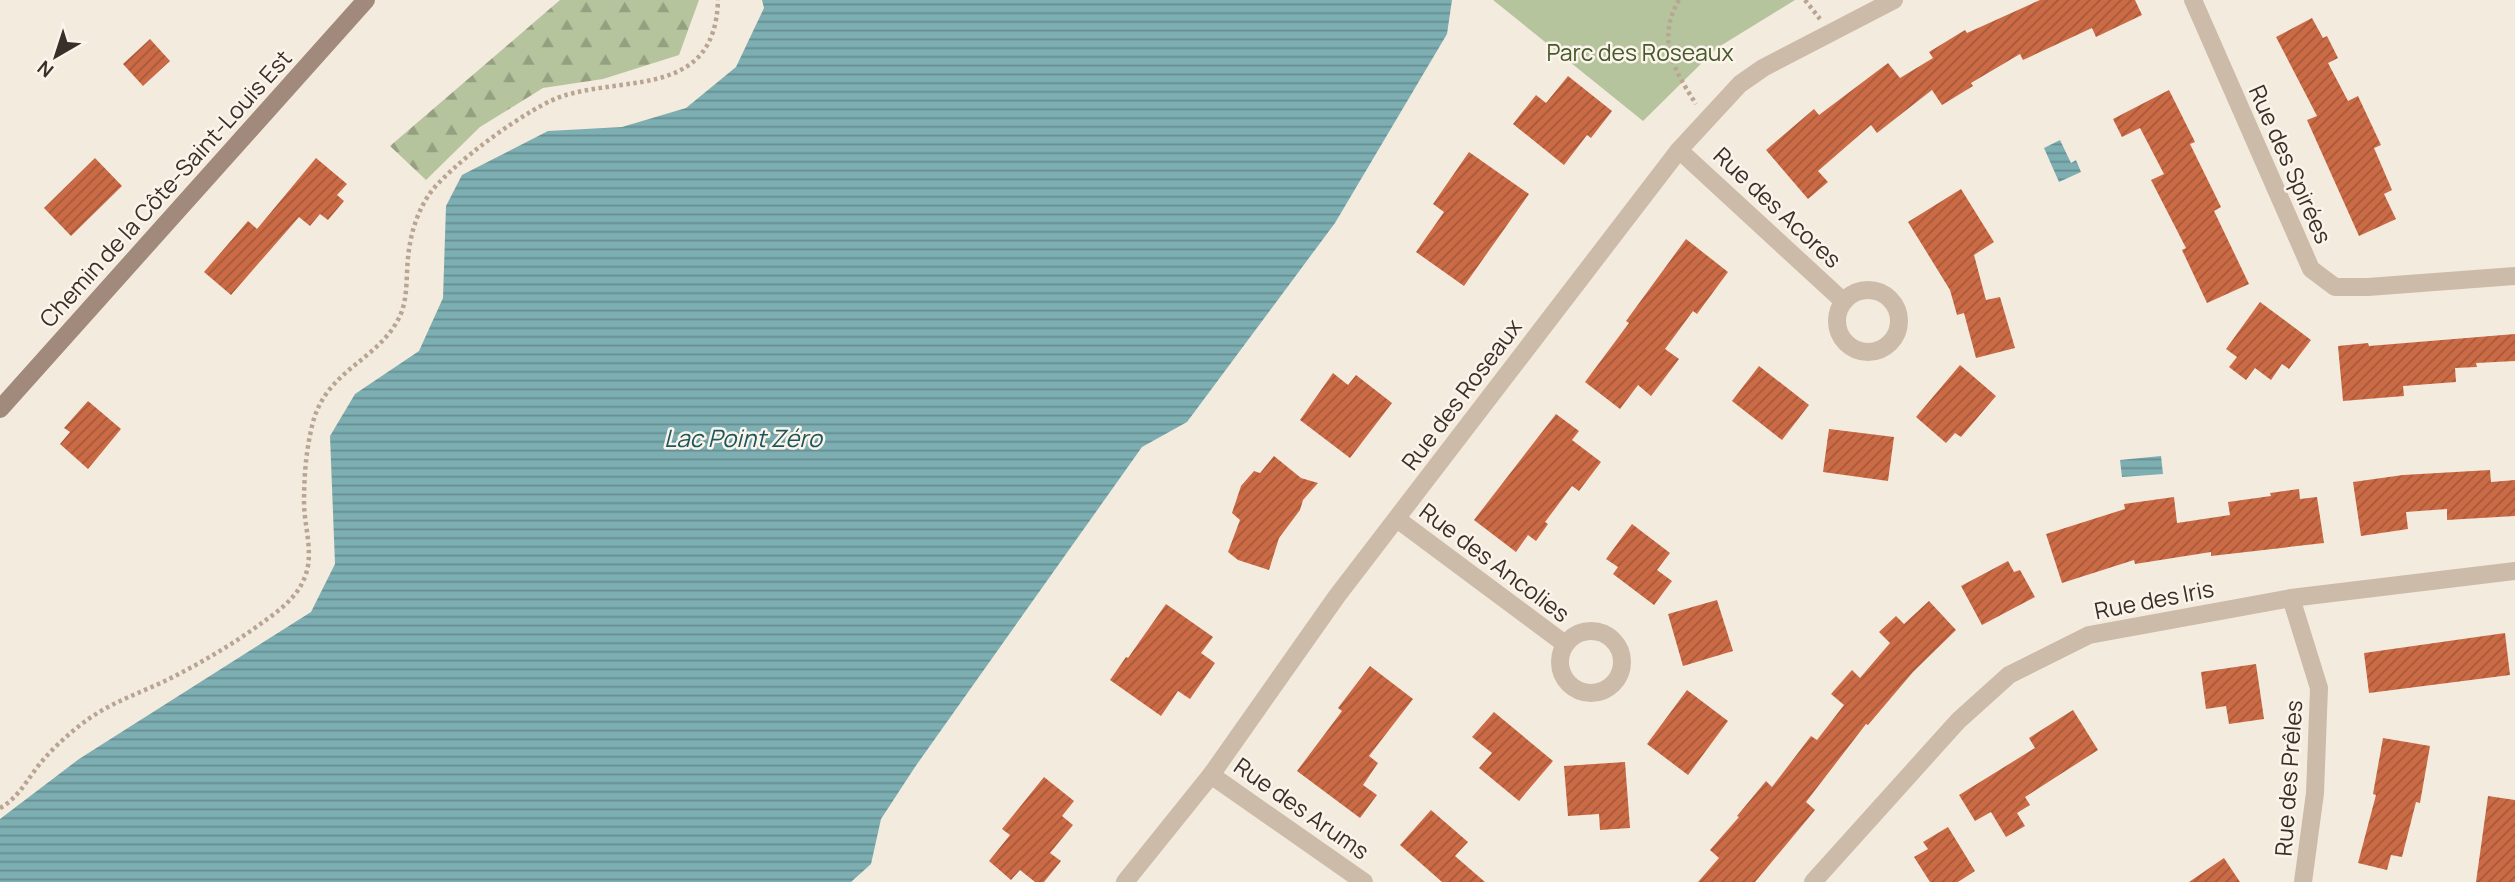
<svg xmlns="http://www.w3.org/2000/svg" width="2515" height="882" viewBox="0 0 2515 882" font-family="Manrope,sans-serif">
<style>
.forest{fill:url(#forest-firs)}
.park{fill:#b6c49d}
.water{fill:url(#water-rules)}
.building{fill:url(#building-hatch)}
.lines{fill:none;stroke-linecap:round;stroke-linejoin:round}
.path{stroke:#b9a593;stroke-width:4.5;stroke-dasharray:3.5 3.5;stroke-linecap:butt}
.street{stroke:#cdbba9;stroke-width:18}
.secondary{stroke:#a18a7b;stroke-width:18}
.labels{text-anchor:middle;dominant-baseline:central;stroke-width:5;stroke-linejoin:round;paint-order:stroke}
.park-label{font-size:23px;fill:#47592c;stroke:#fbf4eb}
.street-label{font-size:23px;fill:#3a2f29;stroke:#fbf4eb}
.water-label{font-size:24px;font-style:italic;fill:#1d575e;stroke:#fbf4eb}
</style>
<defs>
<pattern id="forest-firs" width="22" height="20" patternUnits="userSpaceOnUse" patternTransform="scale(1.75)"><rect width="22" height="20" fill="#b6c49d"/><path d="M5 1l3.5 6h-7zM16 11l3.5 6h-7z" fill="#95a080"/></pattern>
<pattern id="water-rules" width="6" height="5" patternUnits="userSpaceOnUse" patternTransform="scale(1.75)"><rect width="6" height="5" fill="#7caeb2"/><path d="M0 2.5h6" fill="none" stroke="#678e91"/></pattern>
<pattern id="building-hatch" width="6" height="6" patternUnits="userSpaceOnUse" patternTransform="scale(1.75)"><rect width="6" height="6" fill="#cb6b46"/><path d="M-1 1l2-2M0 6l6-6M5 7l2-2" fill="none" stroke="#a6583a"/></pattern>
</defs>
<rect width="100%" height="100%" fill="#f4ebdf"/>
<!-- forest -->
<path class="forest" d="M 560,0 L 699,0 L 679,55 L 603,79 L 543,88 L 480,127 L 426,180 L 390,146 Z"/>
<!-- park -->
<path class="park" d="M 1493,0 L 1795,0 L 1717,48 L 1643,121 Z"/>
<!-- water -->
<g class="water">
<path d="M 762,0 L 1452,0 L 1447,34 L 1335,223 L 1187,422 L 1142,447 L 915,767 L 881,819 L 871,864 L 851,882 L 0,882 L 0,819 L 79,759 L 311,612 L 335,564 L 330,436 L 355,394 L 419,351 L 443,298 L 446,206 L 462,175 L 548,131 L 622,127 L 686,108 L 736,67 L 764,8 Z"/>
<path d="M 2060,140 L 2071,163 L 2076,160 L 2081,172 L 2059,182 L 2044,148 Z"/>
<path d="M 2161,456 L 2163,474 L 2122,477 L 2120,460 Z"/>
</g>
<!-- building -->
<g class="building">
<path d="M 2040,0 L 2135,0 L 2142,15 L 2096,37 L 2092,28 L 2023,60 L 2020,54 L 1971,83 L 1973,86 L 1942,105 L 1932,90 L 1877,133 L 1871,125 L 1818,171 L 1828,182 L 1808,199 L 1766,150 L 1814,109 L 1819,115 L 1888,63 L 1900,78 L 1933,58 L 1929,52 L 1965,30 L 1967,33 Z"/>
<path d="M 2312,18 L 2323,38 L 2327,36 L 2338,58 L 2328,63 L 2348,101 L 2358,96 L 2381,145 L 2374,148 L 2392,190 L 2384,194 L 2396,219 L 2359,236 L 2307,120 L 2317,116 L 2276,37 Z"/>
<path d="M 150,39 L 170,61 L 143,86 L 123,64 Z"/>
<path d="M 1568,76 L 1612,111 L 1591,138 L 1587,135 L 1564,165 L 1513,124 L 1536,95 L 1546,103 Z"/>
<path d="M 2169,90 L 2195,142 L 2190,144 L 2221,207 L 2214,211 L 2249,284 L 2207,303 L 2182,250 L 2186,248 L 2151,180 L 2164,174 L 2140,128 L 2122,137 L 2113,119 Z"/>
<path d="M 1469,152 L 1529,194 L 1464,286 L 1416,252 L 1444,212 L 1433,204 Z"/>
<path d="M 95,158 L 122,186 L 71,236 L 44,208 Z"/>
<path d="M 316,158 L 347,184 L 337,195 L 344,201 L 328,220 L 320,214 L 310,226 L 299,217 L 231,295 L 204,272 L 248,221 L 257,229 Z"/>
<path d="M 1961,189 L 1994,242 L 1974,255 L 1986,300 L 2000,297 L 2015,348 L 1976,358 L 1964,313 L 1957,315 L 1950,290 L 1908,222 Z"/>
<path d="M 1686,239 L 1728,272 L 1697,314 L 1693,311 L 1665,349 L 1679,359 L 1651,396 L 1638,385 L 1620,409 L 1585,382 L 1629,323 L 1626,321 Z"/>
<path d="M 2260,302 L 2311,340 L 2289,369 L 2282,364 L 2271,380 L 2255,368 L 2246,380 L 2229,367 L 2237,357 L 2226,349 Z"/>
<path d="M 2515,334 L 2515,361 L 2476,363 L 2477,367 L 2455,368 L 2456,382 L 2403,386 L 2404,396 L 2343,401 L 2338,346 L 2368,343 L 2369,346 Z"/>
<path d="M 1960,365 L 1996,396 L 1961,437 L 1955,433 L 1946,443 L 1916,417 Z"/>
<path d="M 1759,366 L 1809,405 L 1782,440 L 1732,401 Z"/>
<path d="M 1333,373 L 1348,385 L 1356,375 L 1392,403 L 1350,458 L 1300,420 Z"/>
<path d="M 88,401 L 121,429 L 88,469 L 60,444 L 70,432 L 64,428 Z"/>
<path d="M 1556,414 L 1579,431 L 1572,440 L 1601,462 L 1579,491 L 1572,486 L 1545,522 L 1548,524 L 1536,541 L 1528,535 L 1516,552 L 1474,520 Z"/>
<path d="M 1829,429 L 1894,437 L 1888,481 L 1823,472 Z"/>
<path d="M 1274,456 L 1301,478 L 1318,483 L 1303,500 L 1300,510 L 1279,538 L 1269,570 L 1238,560 L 1228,552 L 1240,520 L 1232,513 L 1241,486 L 1254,471 L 1260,473 Z"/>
<path d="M 2490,470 L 2491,482 L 2515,480 L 2515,516 L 2447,520 L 2447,509 L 2406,512 L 2408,529 L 2361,536 L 2353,482 L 2403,475 Z"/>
<path d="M 2299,489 L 2300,499 L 2317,497 L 2324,543 L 2211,556 L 2211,552 L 2135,564 L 2134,560 L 2062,583 L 2046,534 L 2125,509 L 2124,504 L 2174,497 L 2177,523 L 2230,515 L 2228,502 L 2271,496 L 2270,493 Z"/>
<path d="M 1632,524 L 1670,553 L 1657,570 L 1672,581 L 1654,605 L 1613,574 L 1618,567 L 1606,559 Z"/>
<path d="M 2008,561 L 2014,572 L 2020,570 L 2035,597 L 1982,625 L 1961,586 Z"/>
<path d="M 1717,600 L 1733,651 L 1683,666 L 1668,614 Z"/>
<path d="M 1929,601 L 1956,630 L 1913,672 L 1868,725 L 1866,724 L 1806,802 L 1815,810 L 1755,882 L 1698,882 L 1719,858 L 1710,850 L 1739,817 L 1737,816 L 1766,781 L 1772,787 L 1811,736 L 1817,740 L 1844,705 L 1831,694 L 1852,670 L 1860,678 L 1890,643 L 1879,632 L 1896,616 L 1904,624 Z"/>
<path d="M 1166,604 L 1213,637 L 1201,653 L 1215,663 L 1190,699 L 1178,691 L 1161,716 L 1110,680 L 1126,657 L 1128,658 Z"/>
<path d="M 2505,633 L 2510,675 L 2369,693 L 2364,653 Z"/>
<path d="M 2256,664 L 2264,719 L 2229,724 L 2226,706 L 2206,709 L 2201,672 Z"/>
<path d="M 1370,666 L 1413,699 L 1369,756 L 1378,763 L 1363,785 L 1377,795 L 1360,818 L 1297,771 L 1342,711 L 1338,708 Z"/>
<path d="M 1687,690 L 1728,721 L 1688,775 L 1647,744 Z"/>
<path d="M 2073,710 L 2098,750 L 2025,797 L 2030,805 L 2017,813 L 2025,826 L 2006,837 L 1991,812 L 1975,821 L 1959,795 L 2035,748 L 2029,738 Z"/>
<path d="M 1494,712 L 1553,761 L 1519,801 L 1479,768 L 1492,753 L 1472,737 Z"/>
<path d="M 2383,738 L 2430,746 L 2420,803 L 2416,802 L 2402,857 L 2391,855 L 2387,870 L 2358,863 L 2376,795 L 2373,794 Z"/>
<path d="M 1625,762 L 1630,828 L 1600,830 L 1599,814 L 1568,816 L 1564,766 Z"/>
<path d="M 1044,777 L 1074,801 L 1062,816 L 1073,825 L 1050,853 L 1061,861 L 1044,882 L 1035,882 L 1020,870 L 1011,880 L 989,861 L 1010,835 L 1002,829 Z"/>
<path d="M 2488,796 L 2515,800 L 2515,882 L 2476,882 Z"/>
<path d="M 1431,810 L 1468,842 L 1455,856 L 1485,882 L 1442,882 L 1400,845 Z"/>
<path d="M 1948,827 L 1975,871 L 1958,882 L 1930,882 L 1914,857 L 1928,849 L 1923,842 Z"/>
<path d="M 2224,858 L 2240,882 L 2189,882 Z"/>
</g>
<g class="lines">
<!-- path -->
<g class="path">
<path d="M 1679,0 C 1656,39 1674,70 1696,104"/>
<path d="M 1805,0 L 1820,19"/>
<path d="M 0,808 C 19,798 29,776 43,760 C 56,745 72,731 87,720 C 112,702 140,693 167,680 C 199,664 230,646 259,625 C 276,613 296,599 304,579 C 315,555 304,527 304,502 C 304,477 306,451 312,426 C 325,369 378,362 400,316 C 408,298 406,277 408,258 C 410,236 416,215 428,196 C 447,167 532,104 566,95 C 631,76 715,96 718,0"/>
</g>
<!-- street -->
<g class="street">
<path d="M 2193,0 L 2311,269 L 2335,287 L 2368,287 L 2515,276"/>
<path d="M 1679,150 L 1843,301"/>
<circle cx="1868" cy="321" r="31"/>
<path d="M 1397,519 L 1565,644"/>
<path d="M 2291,598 L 2319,688 L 2315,793 L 2303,882"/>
<circle cx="1591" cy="662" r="31"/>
<path d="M 1211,775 L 1364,882"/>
<path d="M 1125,882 L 1211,775 L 1337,596 L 1679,150 L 1740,84 L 1763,68 L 1894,0"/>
<path d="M 1813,882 L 1958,721 L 2009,675 L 2089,635 L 2291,598 L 2515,571"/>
</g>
<!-- secondary -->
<path class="secondary" d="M 0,409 L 366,0"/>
</g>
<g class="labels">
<!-- park labels -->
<g class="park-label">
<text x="1640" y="52">Parc des Roseaux</text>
</g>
<!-- street labels -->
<g class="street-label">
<text transform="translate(2291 164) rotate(66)">Rue des Spirées</text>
<text transform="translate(165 188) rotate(-48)">Chemin de la Côte-Saint-Louis Est</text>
<text transform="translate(1778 207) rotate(43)">Rue des Acores</text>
<text transform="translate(1461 394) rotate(-53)">Rue des Roseaux</text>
<text transform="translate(1495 562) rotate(37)">Rue des Ancolies</text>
<text transform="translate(2154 599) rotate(-11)">Rue des Iris</text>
<text transform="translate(2288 778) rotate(-86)">Rue des Prêles</text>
<text transform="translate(1302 808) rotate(35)">Rue des Arums</text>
</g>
<!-- water labels -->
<g class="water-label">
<text x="743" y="437">Lac Point Zéro</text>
</g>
</g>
<!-- north arrow -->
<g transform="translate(56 56) rotate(219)" stroke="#fbf4eb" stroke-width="5" paint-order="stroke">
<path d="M0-5L12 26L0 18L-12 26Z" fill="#3a2f29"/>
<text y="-10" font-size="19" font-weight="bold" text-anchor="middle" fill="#3a2f29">N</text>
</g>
</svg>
